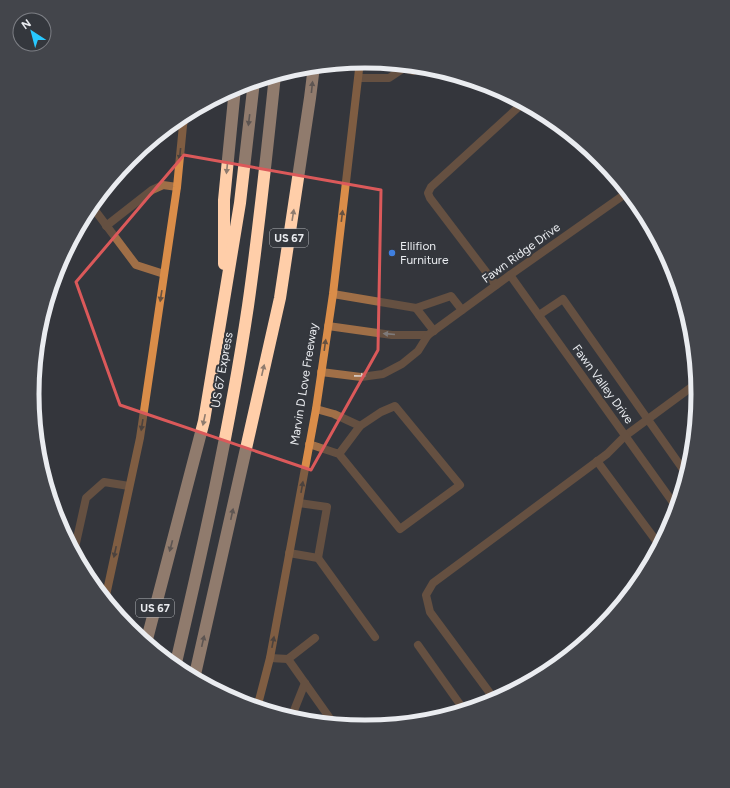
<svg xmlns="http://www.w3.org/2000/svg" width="730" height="788" viewBox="0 0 730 788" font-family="Figtree,sans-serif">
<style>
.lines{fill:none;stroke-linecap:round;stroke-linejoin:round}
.service{stroke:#a06f47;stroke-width:8}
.minor{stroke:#a06f47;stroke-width:8}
.tertiary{stroke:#a06f47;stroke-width:8}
.secondary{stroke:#da8d49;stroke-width:8}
.motorway{stroke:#ffcea9;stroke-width:12}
.oneway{fill:#8f7b6e}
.oneway2{fill:#665141}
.oneway3{fill:#d8cdc6}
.marked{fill:none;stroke:#db595a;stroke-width:3;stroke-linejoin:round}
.shop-dot{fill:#3f7fe0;stroke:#34373d;stroke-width:1.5}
.labels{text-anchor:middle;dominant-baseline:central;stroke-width:4;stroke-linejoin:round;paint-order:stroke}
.shield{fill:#34373d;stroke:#b3b6ba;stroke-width:1}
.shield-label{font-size:11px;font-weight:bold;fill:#eaecf0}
.poi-label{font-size:12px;fill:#eaecf0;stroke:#34373d;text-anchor:start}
.street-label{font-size:12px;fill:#eaecf0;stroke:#34373d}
.rim{fill:none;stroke:#eaecf0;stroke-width:5}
</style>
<rect width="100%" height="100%" fill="#34373d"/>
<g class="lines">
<!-- service -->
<g class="service">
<path d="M 402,65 L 404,68 L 413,71 L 418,66"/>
<path d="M 359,78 L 389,78 L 404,68"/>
<path d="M 175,121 L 184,122"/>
<path d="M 106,226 L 152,190 L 163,185 L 177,187"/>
<path d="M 496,285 L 430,198 L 428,193 L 431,187 L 523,103"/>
<path d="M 333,294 L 416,308"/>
<path d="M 539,315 L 563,299 L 687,475"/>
<path d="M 434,331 L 416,308 L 451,296 L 462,310"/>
<path d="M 316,409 L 334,414 L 360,426"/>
<path d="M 309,444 L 339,454 L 400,529 L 460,485 L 395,406 L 381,412 L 360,426 L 339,454"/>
<path d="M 597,461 L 660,546"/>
<path d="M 299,503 L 327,507 L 318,558"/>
<path d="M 74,552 L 86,498 L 104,482 L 129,486"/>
<path d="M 289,553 L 318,558 L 375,637"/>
<path d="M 315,638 L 288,659 L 334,724"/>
<path d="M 418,645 L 464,710"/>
<path d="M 270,658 L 288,659"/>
<path d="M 495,700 L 430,612 L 426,595 L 433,583 L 607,454 L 625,436 L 697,383"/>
<path d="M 291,718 L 305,683"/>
</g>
<!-- minor -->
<path class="minor" d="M 91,205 L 136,265 L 164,274"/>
<!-- tertiary -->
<g class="tertiary">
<path d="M 510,275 L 677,508"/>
<path d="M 328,326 L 392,335 L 428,335"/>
<path d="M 321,372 L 361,377 L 383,374 L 402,364 L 418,351 L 428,335 L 510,275 L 628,192"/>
</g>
<!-- secondary -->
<g class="secondary">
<path d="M 105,600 L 140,438 L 177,187 L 184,115"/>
<path d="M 257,708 L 270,658 L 316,409 L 333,294 L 360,61"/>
</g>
<!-- motorway -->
<g class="motorway">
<path d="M 224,264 L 224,200 L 235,88"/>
<path d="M 146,643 L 204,421 L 240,203 L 254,81"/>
<path d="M 175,667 C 203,547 230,427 248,306 C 259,229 267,152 275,75"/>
<path d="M 194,679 L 280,298 L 310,98 L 314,66"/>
</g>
</g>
<!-- one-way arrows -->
<defs><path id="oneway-solid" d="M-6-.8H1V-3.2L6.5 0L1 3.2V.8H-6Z"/></defs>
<g class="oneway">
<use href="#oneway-solid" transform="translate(312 87) rotate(-84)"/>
<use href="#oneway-solid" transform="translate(249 120) rotate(97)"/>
<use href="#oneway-solid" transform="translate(227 168) rotate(96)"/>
<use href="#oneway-solid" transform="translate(293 215) rotate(-81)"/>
<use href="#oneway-solid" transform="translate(263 370) rotate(-77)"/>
<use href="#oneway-solid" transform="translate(204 420) rotate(102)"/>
<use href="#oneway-solid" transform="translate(232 514) rotate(-78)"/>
<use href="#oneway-solid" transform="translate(171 546) rotate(105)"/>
<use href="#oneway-solid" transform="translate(203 641) rotate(-77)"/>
</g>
<g class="oneway2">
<use href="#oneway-solid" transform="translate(180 154) rotate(96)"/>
<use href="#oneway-solid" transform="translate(342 216) rotate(-83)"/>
<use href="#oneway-solid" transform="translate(161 296) rotate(99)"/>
<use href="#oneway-solid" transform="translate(325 345) rotate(-82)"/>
<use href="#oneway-solid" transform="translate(142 425) rotate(99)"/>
<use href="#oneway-solid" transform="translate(302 487) rotate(-80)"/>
<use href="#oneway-solid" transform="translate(115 552) rotate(102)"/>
<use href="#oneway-solid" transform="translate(273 642) rotate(-79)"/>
</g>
<g class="oneway3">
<use href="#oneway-solid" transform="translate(389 334) rotate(-175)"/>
<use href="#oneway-solid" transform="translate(360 376) rotate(1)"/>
</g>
<!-- marked area -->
<path d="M0 0H730V788H0ZM 184,155 L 381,190 L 378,350 L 311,470 L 120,405 L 76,282 Z" fill="#34373d" fill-opacity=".55" fill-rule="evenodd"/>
<path class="marked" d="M 184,155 L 381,190 L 378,350 L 311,470 L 120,405 L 76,282 Z"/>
<!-- markers -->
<circle class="shop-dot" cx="392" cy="253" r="4"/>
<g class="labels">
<!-- shield labels -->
<g class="shield">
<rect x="270" y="229" width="38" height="18" rx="3"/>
<rect x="136" y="599" width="38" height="18" rx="3"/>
</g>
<g class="shield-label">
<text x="289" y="238">US 67</text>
<text x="155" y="608">US 67</text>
</g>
<!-- poi labels -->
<g class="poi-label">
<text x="400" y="246">Ellifion<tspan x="400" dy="14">Furniture</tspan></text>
</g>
<!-- street labels -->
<g class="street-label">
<text transform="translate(521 253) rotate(-36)">Fawn Ridge Drive</text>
<text transform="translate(222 370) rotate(-80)">US 67 Express</text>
<text transform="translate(304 384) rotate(-81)">Marvin D Love Freeway</text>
<text transform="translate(603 384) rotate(54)">Fawn Valley Drive</text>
</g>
</g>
<!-- crop -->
<path d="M0 0H730V788H0ZM39 394a326 326 0 1 1 652 0a326 326 0 1 1-652 0Z" fill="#43454b" fill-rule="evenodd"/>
<path class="rim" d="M39 394a326 326 0 1 1 652 0a326 326 0 1 1-652 0Z"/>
<!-- north arrow -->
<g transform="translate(32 32) rotate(324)"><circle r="19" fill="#34373d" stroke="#7d7f85"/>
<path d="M0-3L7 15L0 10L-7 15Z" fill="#28c8ff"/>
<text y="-6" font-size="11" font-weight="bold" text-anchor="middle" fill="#eaecf0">N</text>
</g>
</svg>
